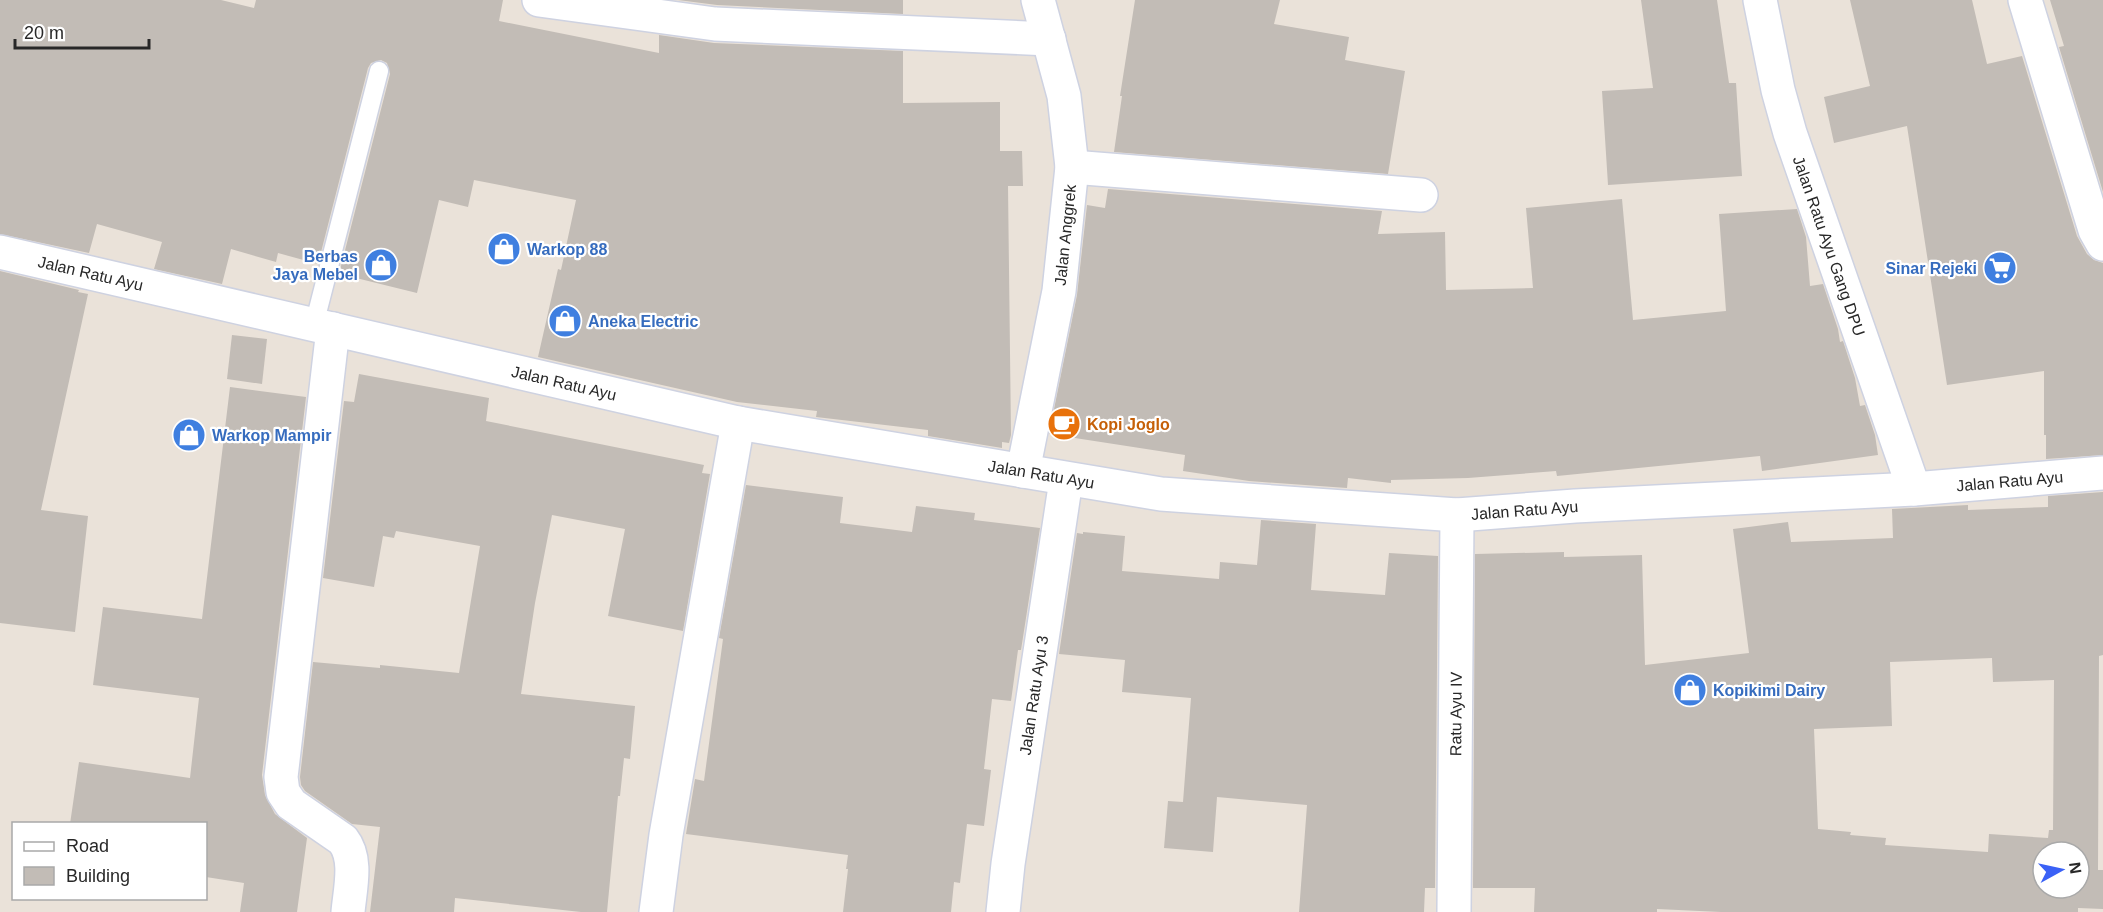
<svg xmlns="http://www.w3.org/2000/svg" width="2103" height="912" viewBox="0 0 2103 912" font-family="Helvetica,sans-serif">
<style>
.building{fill:#c2bcb6;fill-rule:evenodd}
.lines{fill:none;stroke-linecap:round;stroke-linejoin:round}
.lane-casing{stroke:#ced2e1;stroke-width:21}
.street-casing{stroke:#ced2e1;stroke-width:36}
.secondary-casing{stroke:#ced2e1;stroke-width:36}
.lane{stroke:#fff;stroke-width:18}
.street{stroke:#fff;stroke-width:33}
.secondary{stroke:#fff;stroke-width:33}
.labels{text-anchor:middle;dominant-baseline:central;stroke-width:4.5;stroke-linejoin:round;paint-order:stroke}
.street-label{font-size:16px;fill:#282828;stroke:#fff}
.shop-label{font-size:16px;font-weight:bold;fill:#366cbe;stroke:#fff;text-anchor:start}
.food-label{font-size:16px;font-weight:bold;fill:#c56008;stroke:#fff;text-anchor:start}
</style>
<rect width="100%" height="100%" fill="#eae2d9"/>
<!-- building -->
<g class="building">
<path d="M 0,0 L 221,0 L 254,8 L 256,0 L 503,0 L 499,21 L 659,53 L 659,35 L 714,43 L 903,51 L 903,103 L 1000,102 L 1000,151 L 1022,151 L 1023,186 L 1008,186 L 1011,435 L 1009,443 L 1002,442 L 1002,448 L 996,447 L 928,436 L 928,430 L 816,417 L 817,411 L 737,402 L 538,357 L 558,269 L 561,270 L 576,200 L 474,180 L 468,207 L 439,200 L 417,293 L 352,277 L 353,274 L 340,270 L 390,74 L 387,63 L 381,60 L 371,63 L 368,68 L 318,264 L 278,253 L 276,262 L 231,249 L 222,284 L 154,269 L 162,242 L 97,224 L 89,253 L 0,234 Z"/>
<path d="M 678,0 L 903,0 L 903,14 L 717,5 Z"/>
<path d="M 1135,0 L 1280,0 L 1274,24 L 1349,37 L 1345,60 L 1405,71 L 1388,174 L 1114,152 L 1122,96 L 1120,96 Z"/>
<path d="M 1641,0 L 1717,0 L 1729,83 L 1736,83 L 1742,176 L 1608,185 L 1602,91 L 1653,88 Z"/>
<path d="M 1850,0 L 1972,0 L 1987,64 L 2022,56 L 2077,236 L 2087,254 L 2094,260 L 2103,263 L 2103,455 L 2046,459 L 2046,435 L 2044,435 L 2044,371 L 1947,385 L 1907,126 L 1834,143 L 1824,97 L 1870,86 Z"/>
<path d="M 2050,0 L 2103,0 L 2103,192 L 2059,47 L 2064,46 Z"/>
<path d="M 1108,189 L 1382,211 L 1378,234 L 1445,232 L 1446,290 L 1533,288 L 1526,208 L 1622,199 L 1633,320 L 1726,311 L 1719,214 L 1797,209 L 1806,237 L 1810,286 L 1823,284 L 1838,329 L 1840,342 L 1843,341 L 1855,378 L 1860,406 L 1865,405 L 1875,435 L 1878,455 L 1762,471 L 1760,456 L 1557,476 L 1556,471 L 1468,478 L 1391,480 L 1391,483 L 1348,478 L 1347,488 L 1249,481 L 1183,471 L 1185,455 L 1049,434 L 1077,295 L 1087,205 L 1105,208 Z"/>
<path d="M 0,271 L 79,290 L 78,292 L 88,294 L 41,510 L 88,516 L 75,632 L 0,623 Z"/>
<path d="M 232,335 L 267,339 L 262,384 L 227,379 Z"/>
<path d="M 359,374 L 489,398 L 486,421 L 704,465 L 702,473 L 710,474 L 683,631 L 608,616 L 625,529 L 552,515 L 535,603 L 521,694 L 635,706 L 630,759 L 624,758 L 620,796 L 618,796 L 607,912 L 581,912 L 455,898 L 454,912 L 370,912 L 380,827 L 352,824 L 305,791 L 301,785 L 300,777 L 313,662 L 380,668 L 380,665 L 459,673 L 480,546 L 396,531 L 394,538 L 383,536 L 374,587 L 323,578 L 344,401 L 354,402 Z"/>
<path d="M 230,387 L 306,397 L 262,775 L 265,795 L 275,814 L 307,838 L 297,912 L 240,912 L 244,883 L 206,877 L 206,824 L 70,824 L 79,762 L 190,778 L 199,698 L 93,685 L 103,607 L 202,619 Z"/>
<path d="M 746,485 L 843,497 L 840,523 L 912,532 L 916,506 L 975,513 L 974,520 L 1040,528 L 1021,650 L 1018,650 L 1011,701 L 992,699 L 984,769 L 991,770 L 984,826 L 967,824 L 960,883 L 954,882 L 951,912 L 843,912 L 848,869 L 846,869 L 848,855 L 686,834 L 695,779 L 704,781 L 723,639 L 719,638 Z"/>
<path d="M 2103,492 L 2103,655 L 2099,656 L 2098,870 L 2103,870 L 2103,909 L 2078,908 L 2078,912 L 1721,912 L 1657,909 L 1657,912 L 1534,912 L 1535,888 L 1473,888 L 1475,554 L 1564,552 L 1564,557 L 1642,555 L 1645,665 L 1749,653 L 1733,529 L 1788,522 L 1791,542 L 1893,538 L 1892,509 L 1968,505 L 1968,510 L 2048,507 L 2048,496 ZM 1992,658 L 1993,682 L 2054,680 L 2053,830 L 2049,830 L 2048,838 L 1989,834 L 1988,852 L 1885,845 L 1886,838 L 1850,835 L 1851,832 L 1818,829 L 1814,729 L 1892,726 L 1890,662 ZM 2043,852 L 2079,852 L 2079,888 L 2043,888 Z"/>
<path d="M 1261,520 L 1316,524 L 1311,590 L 1385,595 L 1389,553 L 1438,556 L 1435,888 L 1425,888 L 1424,912 L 1299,912 L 1307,805 L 1217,797 L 1213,852 L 1164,848 L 1168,801 L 1183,802 L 1191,698 L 1122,692 L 1125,660 L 1059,654 L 1077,533 L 1083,534 L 1083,532 L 1125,536 L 1122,571 L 1219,579 L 1220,562 L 1257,565 Z"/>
</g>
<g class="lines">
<defs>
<path id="lane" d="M 314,325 L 379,71"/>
<g id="street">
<path d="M 539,0 L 715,24 L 1049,39"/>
<path id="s1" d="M 1760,0 L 1778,90 L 1790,133 L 1914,489"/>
<path d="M 2025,0 L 2095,230 L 2103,244"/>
<path d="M 1072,167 L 1421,195"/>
<path d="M 333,329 L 281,777 L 283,792 L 291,804 L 343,840 C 358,859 350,889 348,912"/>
<path id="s2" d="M 1023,471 L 1059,291 L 1072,167 L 1064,96 L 1038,0"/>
<path d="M 656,912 L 666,835 L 738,423"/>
<path id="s3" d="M 1003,912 L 1008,864 L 1066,480"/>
<path id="s4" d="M 1454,912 L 1457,515"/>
</g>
<g id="secondary">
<path id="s5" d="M 0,252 L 738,423 L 1161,494 L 1457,515 L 1575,506 L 1914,489 L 2103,473"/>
</g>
</defs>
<!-- lane casing -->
<use href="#lane" class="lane-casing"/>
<!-- street casing -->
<use href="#street" class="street-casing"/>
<!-- secondary casing -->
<use href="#secondary" class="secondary-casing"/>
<!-- lane -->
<use href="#lane" class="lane"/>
<!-- street -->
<use href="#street" class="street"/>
<!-- secondary -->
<use href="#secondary" class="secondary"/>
</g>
<!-- icons -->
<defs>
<symbol id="shop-disc" viewBox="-11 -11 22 22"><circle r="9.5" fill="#3f7fe0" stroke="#fff"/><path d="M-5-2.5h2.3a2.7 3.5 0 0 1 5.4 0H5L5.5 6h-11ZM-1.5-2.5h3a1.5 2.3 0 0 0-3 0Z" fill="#fff"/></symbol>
<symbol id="supermarket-disc" viewBox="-11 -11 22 22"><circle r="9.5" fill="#3f7fe0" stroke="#fff"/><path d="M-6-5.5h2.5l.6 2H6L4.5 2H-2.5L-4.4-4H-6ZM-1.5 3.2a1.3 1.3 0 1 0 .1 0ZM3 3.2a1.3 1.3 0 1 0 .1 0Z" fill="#fff"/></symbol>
<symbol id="cafe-disc" viewBox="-11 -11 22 22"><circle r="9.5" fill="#e8710a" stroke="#fff"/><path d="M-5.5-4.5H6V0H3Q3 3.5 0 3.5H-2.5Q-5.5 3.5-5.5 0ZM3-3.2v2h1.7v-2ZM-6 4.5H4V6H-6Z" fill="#fff"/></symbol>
</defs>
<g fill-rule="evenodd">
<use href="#shop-disc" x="485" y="230" width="38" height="38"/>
<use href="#shop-disc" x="362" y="246" width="38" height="38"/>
<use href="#supermarket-disc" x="1981" y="249" width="38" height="38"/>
<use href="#shop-disc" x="546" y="302" width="38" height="38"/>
<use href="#cafe-disc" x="1045" y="405" width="38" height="38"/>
<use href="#shop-disc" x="170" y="416" width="38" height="38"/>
<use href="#shop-disc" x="1671" y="671" width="38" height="38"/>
</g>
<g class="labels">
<!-- street labels -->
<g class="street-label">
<text stroke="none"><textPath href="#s2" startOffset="240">Jalan Anggrek</textPath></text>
<text stroke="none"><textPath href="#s1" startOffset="256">Jalan Ratu Ayu Gang DPU</textPath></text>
<text stroke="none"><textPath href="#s5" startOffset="93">Jalan Ratu Ayu</textPath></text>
<text stroke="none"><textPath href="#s5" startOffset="579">Jalan Ratu Ayu</textPath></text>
<text stroke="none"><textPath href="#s5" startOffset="1065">Jalan Ratu Ayu</textPath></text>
<text stroke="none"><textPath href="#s5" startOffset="2037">Jalan Ratu Ayu</textPath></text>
<text stroke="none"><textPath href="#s5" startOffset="1551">Jalan Ratu Ayu</textPath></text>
<text stroke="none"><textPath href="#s3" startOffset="219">Jalan Ratu Ayu 3</textPath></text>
<text stroke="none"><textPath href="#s4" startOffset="198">Ratu Ayu IV</textPath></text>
</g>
<!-- shop labels -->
<g class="shop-label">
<text x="527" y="249">Warkop 88</text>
<text x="358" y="256" text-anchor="end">Berbas<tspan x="358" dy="18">Jaya Mebel</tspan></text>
<text x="1977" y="268" text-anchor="end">Sinar Rejeki</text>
<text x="588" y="321">Aneka Electric</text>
<text x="212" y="435">Warkop Mampir</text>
<text x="1713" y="690">Kopikimi Dairy</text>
</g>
<!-- food labels -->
<g class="food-label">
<text x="1087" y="424">Kopi Joglo</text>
</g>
</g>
<!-- legend -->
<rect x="12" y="822" width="195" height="78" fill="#ffffff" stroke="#a9a9a9" stroke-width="1.5"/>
<rect x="24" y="842" width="30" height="9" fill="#ffffff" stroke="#a9a9a9" stroke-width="1.5"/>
<text x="66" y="852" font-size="18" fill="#282828">Road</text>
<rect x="24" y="867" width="30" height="18" fill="#c2bcb6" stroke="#a9a9a9" stroke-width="1.5"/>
<text x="66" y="882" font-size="18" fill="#282828">Building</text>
<!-- north arrow -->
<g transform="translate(2061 870) rotate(82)"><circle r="28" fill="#ffffff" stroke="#a9a9a9" stroke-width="1.5"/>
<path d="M0-4.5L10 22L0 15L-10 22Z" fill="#3a61f6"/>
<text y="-9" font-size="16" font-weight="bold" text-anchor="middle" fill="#282828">N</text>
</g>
<!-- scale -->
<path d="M15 39v9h134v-9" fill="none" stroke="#282828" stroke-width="3"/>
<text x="24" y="39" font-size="18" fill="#282828" stroke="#ffffff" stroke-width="4.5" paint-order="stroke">20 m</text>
</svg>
